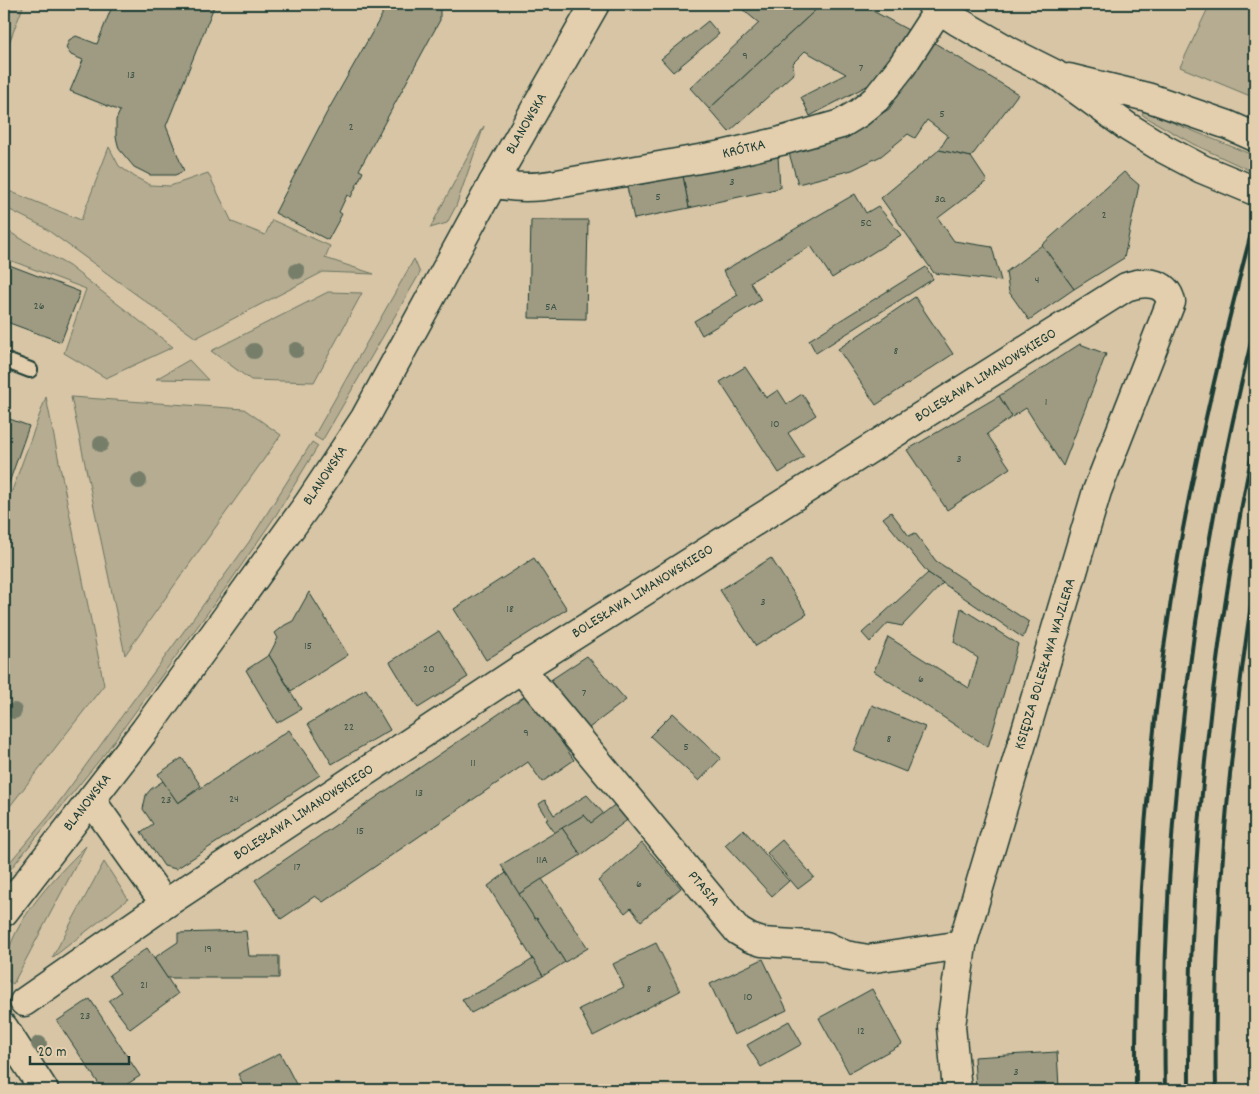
<svg xmlns="http://www.w3.org/2000/svg" width="1259" height="1094" viewBox="0 0 1259 1094" font-family="Dekko,sans-serif">
<style>
.green{fill:#b5ac91;stroke:#6a7462}
.building{fill:#9e9b82;stroke:#1f3d34}
.lines{fill:none;stroke-linecap:round;stroke-linejoin:round}
.lane-casing{stroke:#1f3d34;stroke-width:18}
.street-casing{stroke:#1f3d34;stroke-width:31}
.secondary-casing{stroke:#1f3d34;stroke-width:31}
.lane{stroke:#e3cead;stroke-width:14}
.street{stroke:#e3cead;stroke-width:28}
.secondary{stroke:#e3cead;stroke-width:28}
.rail{stroke:#1f3d34;stroke-width:4}
.tree{fill:#767e6a}
.labels{text-anchor:middle;dominant-baseline:central;stroke-width:4;stroke-linejoin:round;paint-order:stroke}
.number-label{font-size:12px;fill:#3f5448}
.street-label{font-size:15px;fill:#1f3d34;stroke:#e3cead}
</style>
<rect width="100%" height="100%" fill="#d7c5a6"/>
<filter id="ink" filterUnits="userSpaceOnUse"><feTurbulence type="fractalNoise" baseFrequency=".02" numOctaves="2"/><feDisplacementMap in="SourceGraphic" scale="10" xChannelSelector="R" yChannelSelector="G"/><feConvolveMatrix kernelMatrix="1 2 1 2 8 2 1 2 1" color-interpolation-filters="sRGB"/></filter>
<g filter="url(#ink)">
<!-- green -->
<g class="green">
<path d="M 4,4 L 24,4 L 4,56 Z"/>
<path d="M 1210,4 L 1255,4 L 1255,98 L 1180,67 Z"/>
<path d="M 1144,111 L 1255,156 L 1251,171 L 1193,144 L 1144,116 L 1142,114 Z"/>
<path d="M 484,126 L 456,206 L 447,223 L 430,228 Z"/>
<path d="M 109,147 L 119,166 L 135,177 L 150,185 L 170,186 L 208,173 L 232,222 L 265,235 L 272,220 L 330,246 L 325,258 L 374,274 L 323,272 L 196,338 L 42,226 L 4,207 L 4,189 L 81,220 Z"/>
<path d="M 4,229 L 69,266 L 173,347 L 106,378 L 64,353 L 86,289 L 4,258 Z"/>
<path d="M 414,259 L 420,273 L 322,441 L 314,436 Z"/>
<path d="M 328,292 L 362,293 L 314,382 L 251,380 L 211,351 Z"/>
<path d="M 189,360 L 208,380 L 156,379 Z"/>
<path d="M 46,397 L 104,685 L 7,810 L 4,809 L 4,513 Z"/>
<path d="M 71,397 L 244,409 L 281,435 L 125,655 Z"/>
<path d="M 312,442 L 318,446 L 276,515 L 230,582 L 106,752 L 4,877 L 4,869 L 48,817 L 249,542 Z"/>
<path d="M 86,846 L 13,984 L 4,978 C 4,928 52,880 86,846 Z"/>
<path d="M 104,862 L 128,899 L 52,958 Z"/>
</g>
<!-- building -->
<g class="building">
<path d="M 113,4 L 215,4 L 166,126 L 184,171 L 175,175 L 150,175 L 134,167 L 119,149 L 116,137 L 116,120 L 120,111 L 70,91 L 83,60 L 71,55 L 66,48 L 69,40 L 76,36 L 97,44 Z"/>
<path d="M 378,4 L 440,4 L 440,20 L 359,170 L 363,172 L 351,197 L 347,195 L 339,212 L 342,214 L 328,240 L 275,213 L 326,114 L 382,15 L 382,4 Z"/>
<path d="M 736,4 L 822,4 L 709,109 L 690,88 L 759,23 Z"/>
<path d="M 822,4 L 860,4 L 910,31 L 878,80 L 810,116 L 801,97 L 846,74 L 805,51 L 793,63 L 794,73 L 729,132 L 709,109 Z"/>
<path d="M 708,21 L 719,34 L 673,72 L 661,59 Z"/>
<path d="M 933,42 L 1018,94 L 971,157 L 939,150 L 948,136 L 927,120 L 915,138 L 908,134 L 881,156 L 852,170 L 798,184 L 789,153 L 844,137 L 889,109 Z"/>
<path d="M 939,150 L 971,157 L 987,181 L 938,218 L 954,241 L 992,247 L 1001,281 L 934,273 L 881,198 Z"/>
<path d="M 778,156 L 780,188 L 689,208 L 683,176 Z"/>
<path d="M 1124,172 L 1139,185 L 1124,258 L 1074,289 L 1042,245 Z"/>
<path d="M 683,176 L 689,208 L 634,219 L 627,187 Z"/>
<path d="M 855,194 L 866,213 L 878,206 L 901,235 L 832,278 L 811,246 L 750,282 L 761,300 L 702,335 L 694,321 L 738,295 L 723,271 Z"/>
<path d="M 531,220 L 588,220 L 586,319 L 529,318 Z"/>
<path d="M 1042,245 L 1074,289 L 1029,320 L 1009,292 L 1006,272 Z"/>
<path d="M 4,263 L 80,292 L 61,342 L 4,321 Z"/>
<path d="M 926,267 L 933,279 L 816,353 L 809,340 Z"/>
<path d="M 915,297 L 953,354 L 876,405 L 838,349 Z"/>
<path d="M 1080,344 L 1106,354 L 1063,466 L 1026,408 L 1012,417 L 999,396 Z"/>
<path d="M 745,367 L 766,398 L 778,390 L 787,404 L 802,394 L 816,415 L 788,433 L 804,457 L 779,473 L 720,382 Z"/>
<path d="M 999,396 L 1012,417 L 987,434 L 1010,468 L 947,510 L 907,450 Z"/>
<path d="M 4,417 L 29,426 L 4,497 Z"/>
<path d="M 891,512 L 909,536 L 915,533 L 936,561 L 1029,622 L 1023,638 L 928,573 L 883,518 Z"/>
<path d="M 534,558 L 567,609 L 486,660 L 454,609 Z"/>
<path d="M 771,558 L 807,614 L 756,646 L 720,590 Z"/>
<path d="M 928,573 L 943,583 L 902,626 L 888,623 L 870,642 L 862,633 Z"/>
<path d="M 309,592 L 348,655 L 291,691 L 269,655 L 278,638 L 275,633 L 285,625 L 293,621 Z"/>
<path d="M 961,608 L 1018,644 L 988,747 L 874,671 L 888,637 L 969,688 L 978,658 L 954,642 Z"/>
<path d="M 439,631 L 468,677 L 418,708 L 390,662 Z"/>
<path d="M 269,655 L 301,709 L 277,723 L 246,670 Z"/>
<path d="M 587,656 L 626,700 L 581,734 L 543,685 Z"/>
<path d="M 366,689 L 390,730 L 332,764 L 308,724 Z"/>
<path d="M 528,694 L 574,760 L 542,782 L 528,762 L 323,902 L 315,896 L 281,919 L 255,880 Z"/>
<path d="M 872,705 L 925,727 L 906,772 L 854,751 Z"/>
<path d="M 673,713 L 721,758 L 699,781 L 650,736 Z"/>
<path d="M 289,730 L 320,775 L 176,869 L 164,866 L 141,832 L 153,824 L 143,809 L 146,795 L 151,789 L 163,781 L 178,803 Z"/>
<path d="M 182,758 L 201,786 L 178,803 L 158,774 Z"/>
<path d="M 587,795 L 604,814 L 591,823 L 584,815 L 555,833 L 546,820 L 548,819 L 539,804 L 545,800 L 554,815 Z"/>
<path d="M 617,803 L 630,818 L 581,855 L 562,828 L 584,815 L 591,823 Z"/>
<path d="M 562,828 L 581,855 L 519,894 L 501,865 Z"/>
<path d="M 743,829 L 789,881 L 772,896 L 725,845 Z"/>
<path d="M 782,840 L 814,877 L 798,889 L 767,853 Z"/>
<path d="M 642,843 L 681,888 L 641,921 L 631,908 L 625,913 L 598,881 Z"/>
<path d="M 506,873 L 535,919 L 537,918 L 565,962 L 543,976 L 488,886 Z"/>
<path d="M 542,879 L 588,948 L 565,962 L 537,918 L 535,919 L 519,894 Z"/>
<path d="M 246,931 L 249,956 L 279,956 L 279,978 L 167,978 L 154,958 L 178,942 L 178,933 Z"/>
<path d="M 656,943 L 680,991 L 593,1036 L 579,1009 L 624,987 L 613,964 Z"/>
<path d="M 147,948 L 178,994 L 130,1029 L 109,1001 L 121,992 L 109,975 Z"/>
<path d="M 533,959 L 543,976 L 471,1013 L 462,999 L 485,989 Z"/>
<path d="M 763,959 L 787,1010 L 734,1035 L 710,984 Z"/>
<path d="M 872,989 L 902,1044 L 849,1073 L 819,1018 Z"/>
<path d="M 90,999 L 140,1076 L 118,1090 L 103,1090 L 57,1021 Z"/>
<path d="M 789,1021 L 802,1044 L 761,1067 L 747,1045 Z"/>
<path d="M 1057,1052 L 1059,1087 L 976,1090 L 974,1057 Z"/>
<path d="M 280,1053 L 298,1088 L 294,1090 L 246,1090 L 238,1074 Z"/>
</g>
<g class="lines">
<defs>
<path id="lane" d="M 4,360 L 30,370"/>
<g id="street">
<path d="M 493,183 C 515,189 535,188 557,184 L 722,155 L 781,141 L 841,124 L 859,113 L 876,99 L 902,66 L 939,9"/>
<path d="M 521,669 L 738,931 L 750,938 L 762,942 L 826,946 L 845,955 L 868,959 L 962,945"/>
<path d="M 91,800 L 165,904"/>
<path d="M 24,1002 L 165,904 L 521,669 L 1126,287 C 1142,281 1167,280 1171,302 L 1097,491 L 962,945 L 951,1026 L 957,1090"/>
</g>
<g id="secondary">
<path d="M 931,4 L 957,21 L 1009,51 L 1055,74 L 1128,127 L 1164,149 L 1202,169 L 1255,191"/>
<path d="M 1069,78 L 1147,97 L 1228,125 L 1255,137"/>
<path d="M 4,912 L 145,730 L 308,504 L 365,418 L 493,183 L 595,4"/>
<path d="M 4,1028 L 44,1090"/>
</g>
</defs>
<!-- lane casing -->
<use href="#lane" class="lane-casing"/>
<!-- street casing -->
<use href="#street" class="street-casing"/>
<!-- secondary casing -->
<use href="#secondary" class="secondary-casing"/>
<!-- lane -->
<use href="#lane" class="lane"/>
<!-- street -->
<use href="#street" class="street"/>
<!-- secondary -->
<use href="#secondary" class="secondary"/>
<!-- rail -->
<g class="rail">
<path d="M 1136,1090 C 1135,904 1149,717 1182,534 C 1202,428 1227,323 1255,219"/>
<path d="M 1165,1090 C 1160,834 1193,575 1255,326"/>
<path d="M 1189,1090 C 1188,871 1210,654 1255,439"/>
<path d="M 1216,1090 C 1213,918 1229,747 1255,578"/>
</g>
</g>
<!-- trees -->
<g class="tree">
<circle cx="297" cy="271" r="8"/>
<circle cx="296" cy="350" r="8"/>
<circle cx="254" cy="351" r="8"/>
<circle cx="101" cy="444" r="8"/>
<circle cx="139" cy="481" r="8"/>
<circle cx="14" cy="711" r="8"/>
<circle cx="39" cy="1044" r="8"/>
</g>
</g>
<g class="labels">
<!-- number labels -->
<g class="number-label">
<text x="745" y="56">9</text>
<text x="861" y="68">7</text>
<text x="131" y="75">13</text>
<text x="942" y="114">5</text>
<text x="351" y="127">2</text>
<text x="732" y="182">3</text>
<text x="658" y="197">5</text>
<text x="940" y="199">3a</text>
<text x="1104" y="215">2</text>
<text x="866" y="223">5C</text>
<text x="1037" y="280">4</text>
<text x="39" y="306">26</text>
<text x="551" y="307">5A</text>
<text x="896" y="351">8</text>
<text x="1046" y="402">1</text>
<text x="775" y="424">10</text>
<text x="959" y="459">3</text>
<text x="763" y="602">3</text>
<text x="510" y="609">18</text>
<text x="308" y="646">15</text>
<text x="429" y="669">20</text>
<text x="921" y="679">6</text>
<text x="584" y="693">7</text>
<text x="349" y="727">22</text>
<text x="526" y="733">9</text>
<text x="889" y="739">8</text>
<text x="686" y="747">5</text>
<text x="473" y="763">11</text>
<text x="419" y="793">13</text>
<text x="234" y="799">24</text>
<text x="166" y="800">23</text>
<text x="360" y="831">15</text>
<text x="542" y="860">11A</text>
<text x="297" y="867">17</text>
<text x="639" y="884">6</text>
<text x="208" y="949">19</text>
<text x="144" y="985">21</text>
<text x="649" y="989">8</text>
<text x="748" y="997">10</text>
<text x="85" y="1016">23</text>
<text x="861" y="1031">12</text>
<text x="1016" y="1072">3</text>
</g>
<!-- street labels -->
<g class="street-label">
<text transform="translate(527 124) rotate(-60)">BLANOWSKA</text>
<text transform="translate(744 150) rotate(-13)">KRÓTKA</text>
<text transform="translate(986 376) rotate(-32)">BOLESŁAWA LIMANOWSKIEGO</text>
<text transform="translate(326 476) rotate(-56)">BLANOWSKA</text>
<text transform="translate(643 592) rotate(-32)">BOLESŁAWA LIMANOWSKIEGO</text>
<text transform="translate(1046 664) rotate(-73)">KSIĘDZA BOLESŁAWA WAJZLERA</text>
<text transform="translate(88 803) rotate(-52)">BLANOWSKA</text>
<text transform="translate(304 813) rotate(-33)">BOLESŁAWA LIMANOWSKIEGO</text>
<text transform="translate(703 889) rotate(50)">PTASIA</text>
</g>
</g>
<!-- margin -->
<rect width="1259" height="1094" fill="none" stroke="#e3cead" stroke-width="20"/>
<rect x="10" y="10" width="1239" height="1074" fill="none" stroke="#1f3d34" stroke-width="2" filter="url(#ink)"/>
<!-- scale -->
<path d="M30 1056v8h99v-8" fill="none" stroke="#1f3d34" stroke-width="2.5"/>
<text x="38" y="1056" font-size="15" fill="#1f3d34" stroke="#e3cead" stroke-width="4" paint-order="stroke">20 m</text>
</svg>
